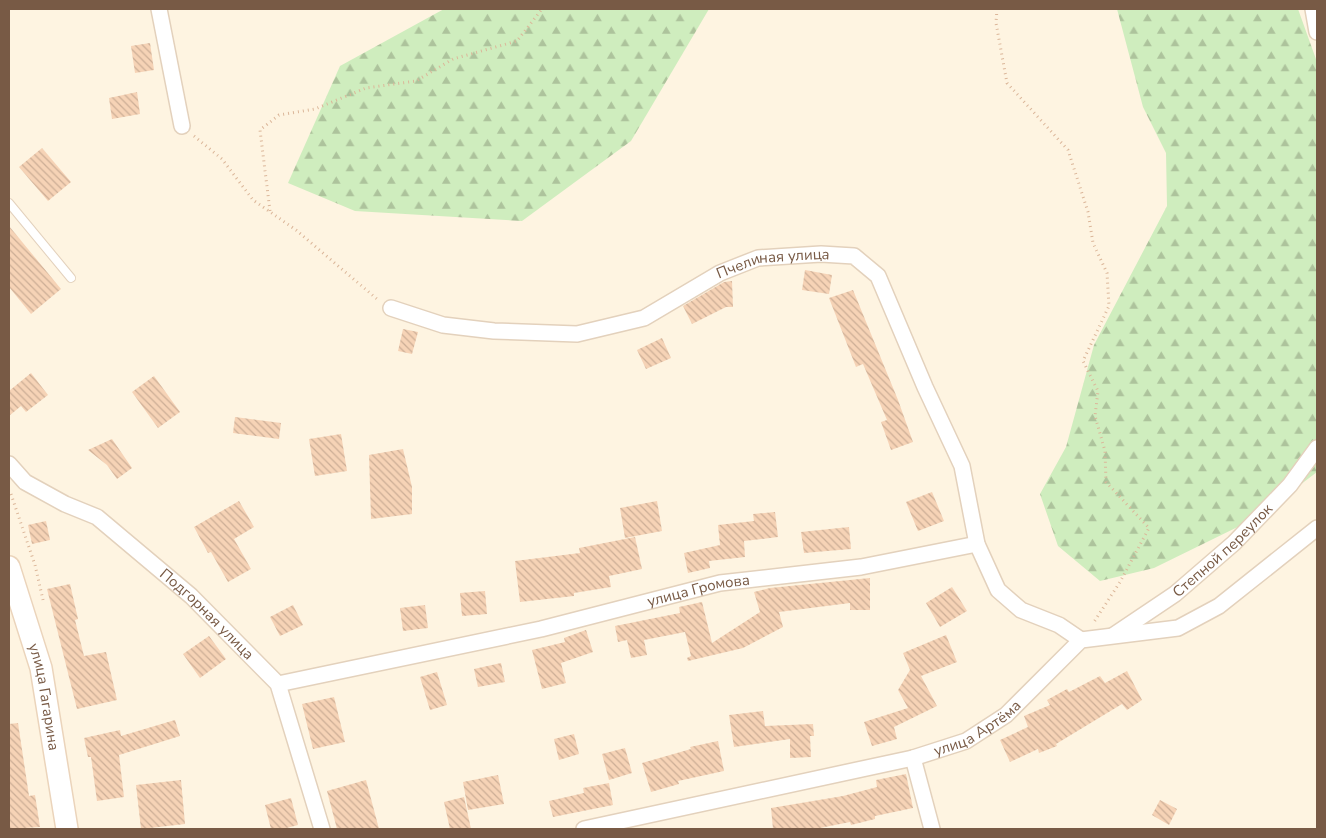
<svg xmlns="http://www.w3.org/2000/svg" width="1326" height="838" viewBox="0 0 1326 838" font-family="'Nunito Sans',sans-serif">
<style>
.forest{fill:url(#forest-firs)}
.building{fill:url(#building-back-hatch)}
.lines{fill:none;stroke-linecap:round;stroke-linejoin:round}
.lane-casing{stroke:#e3d1bc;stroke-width:10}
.street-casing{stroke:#e3d1bc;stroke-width:18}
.secondary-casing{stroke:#ebd4bb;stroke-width:24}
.path{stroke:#dbb699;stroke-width:3;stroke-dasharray:1 4;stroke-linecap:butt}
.lane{stroke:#fff;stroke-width:8}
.street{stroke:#fff;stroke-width:15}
.secondary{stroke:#fff;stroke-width:21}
.labels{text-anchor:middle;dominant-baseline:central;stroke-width:4;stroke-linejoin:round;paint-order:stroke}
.street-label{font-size:15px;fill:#785a45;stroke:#fff8ea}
</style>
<defs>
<pattern id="forest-firs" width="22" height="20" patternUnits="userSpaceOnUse" patternTransform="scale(1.25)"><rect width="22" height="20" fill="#cfedbe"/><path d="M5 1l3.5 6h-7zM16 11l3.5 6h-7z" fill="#adc39c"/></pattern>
<pattern id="building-back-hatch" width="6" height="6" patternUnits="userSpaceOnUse" patternTransform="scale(1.25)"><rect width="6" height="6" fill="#f6d3b6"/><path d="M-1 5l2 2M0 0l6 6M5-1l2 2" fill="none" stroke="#ccae96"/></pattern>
</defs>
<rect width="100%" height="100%" fill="#fef4e1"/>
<!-- forest -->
<g class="forest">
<path d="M 444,9 L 709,9 L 631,141 L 522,221 L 355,211 L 288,183 L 340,66 Z"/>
<path d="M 1117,9 L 1298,9 L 1317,62 L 1317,472 L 1258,517 L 1154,568 L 1100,581 L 1058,546 L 1040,494 L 1066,447 L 1094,345 L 1167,206 L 1166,153 L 1143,107 Z"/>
</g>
<!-- building -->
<g class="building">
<path d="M 150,43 L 154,70 L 135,73 L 131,46 Z"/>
<path d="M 137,92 L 140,114 L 112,119 L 109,98 Z"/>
<path d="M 42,148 L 71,182 L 48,201 L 19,167 Z"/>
<path d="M 9,226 L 61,289 L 31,314 L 9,287 Z"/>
<path d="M 805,270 L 832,275 L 829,294 L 802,290 Z"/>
<path d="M 732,281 L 733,307 L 726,307 L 692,324 L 683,306 L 724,282 Z"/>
<path d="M 853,290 L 898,400 L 913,442 L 891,450 L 881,422 L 887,420 L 863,364 L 856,367 L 829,298 Z"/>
<path d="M 403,329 L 418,332 L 412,354 L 398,351 Z"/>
<path d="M 662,338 L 671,358 L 646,369 L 637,350 Z"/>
<path d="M 31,373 L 48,395 L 26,412 L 21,406 L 9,416 L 9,391 Z"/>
<path d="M 154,376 L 180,412 L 158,428 L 132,392 Z"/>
<path d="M 235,417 L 281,423 L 279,439 L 233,433 Z"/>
<path d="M 341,434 L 347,471 L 315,476 L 309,439 Z"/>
<path d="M 112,439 L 132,468 L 117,479 L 107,465 L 88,450 Z"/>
<path d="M 403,449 L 412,487 L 412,514 L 371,519 L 369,455 Z"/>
<path d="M 932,492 L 944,521 L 918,531 L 906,502 Z"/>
<path d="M 239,501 L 254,527 L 234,539 L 251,569 L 228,582 L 211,552 L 208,553 L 194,527 Z"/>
<path d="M 657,501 L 662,531 L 625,538 L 620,508 Z"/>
<path d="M 775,512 L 778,537 L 744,541 L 745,557 L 709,561 L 710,568 L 688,573 L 684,553 L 720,545 L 718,525 L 754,521 L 753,514 Z"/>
<path d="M 46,521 L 50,540 L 32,544 L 28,525 Z"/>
<path d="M 849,527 L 851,549 L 804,553 L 801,532 Z"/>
<path d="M 635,537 L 642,569 L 609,576 L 611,587 L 574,593 L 574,596 L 520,602 L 515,561 L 580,553 L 579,548 Z"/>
<path d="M 870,578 L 870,610 L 850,610 L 850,603 L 779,612 L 783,627 L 743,648 L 688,661 L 687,658 L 691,656 L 685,632 L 644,640 L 647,655 L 631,658 L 627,640 L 618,642 L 615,626 L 680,613 L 679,607 L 702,602 L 712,643 L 760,612 L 754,592 L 770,588 Z"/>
<path d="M 70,584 L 78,619 L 75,620 L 84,656 L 106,652 L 117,700 L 77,709 L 47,589 Z"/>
<path d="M 952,587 L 967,611 L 940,627 L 926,603 Z"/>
<path d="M 485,591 L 487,614 L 462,616 L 460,593 Z"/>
<path d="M 293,605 L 303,625 L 280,636 L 270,617 Z"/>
<path d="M 425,605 L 428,628 L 403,631 L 400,608 Z"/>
<path d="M 586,630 L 593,652 L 561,663 L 566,683 L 542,689 L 532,650 L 565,642 L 564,638 Z"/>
<path d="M 946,635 L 957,662 L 921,676 L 937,706 L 894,727 L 897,739 L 872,746 L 864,722 L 908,708 L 898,690 L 910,670 L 903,653 Z"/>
<path d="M 209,636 L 226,659 L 200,678 L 183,654 Z"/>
<path d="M 501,663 L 505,682 L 478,687 L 474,669 Z"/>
<path d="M 1127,671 L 1142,700 L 1127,710 L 1122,704 L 1056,744 L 1057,746 L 1039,753 L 1038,749 L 1010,762 L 1000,740 L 1028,727 L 1024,716 L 1050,705 L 1047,700 L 1067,689 L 1069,692 L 1100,676 L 1105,683 Z"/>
<path d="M 437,672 L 447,705 L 430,710 L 420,677 Z"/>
<path d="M 334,697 L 345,742 L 313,749 L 302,704 Z"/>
<path d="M 763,711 L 765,726 L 813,724 L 814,736 L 810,736 L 811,757 L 790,758 L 790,739 L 734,747 L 729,715 Z"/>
<path d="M 175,720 L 180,736 L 119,755 L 124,797 L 97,801 L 91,757 L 88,757 L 84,738 L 120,730 L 121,736 Z"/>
<path d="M 18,723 L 29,796 L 35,795 L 40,827 L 9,829 L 9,724 Z"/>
<path d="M 574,734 L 579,754 L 559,760 L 554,739 Z"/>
<path d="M 718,741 L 724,771 L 678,781 L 679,784 L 651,792 L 642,763 L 691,749 L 690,747 Z"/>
<path d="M 625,748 L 632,773 L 609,780 L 602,754 Z"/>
<path d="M 906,774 L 913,808 L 875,816 L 875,819 L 851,825 L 850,822 L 815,829 L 773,829 L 771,808 L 843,796 L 877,787 L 876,780 Z"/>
<path d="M 498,775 L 504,804 L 468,810 L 463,782 Z"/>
<path d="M 181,780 L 185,824 L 141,829 L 136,785 Z"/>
<path d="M 366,780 L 379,829 L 337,829 L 327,791 Z"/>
<path d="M 609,783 L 613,805 L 553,817 L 549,801 L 584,793 L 583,788 Z"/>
<path d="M 464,797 L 471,829 L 450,829 L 444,802 Z"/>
<path d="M 291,798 L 298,825 L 283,829 L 271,829 L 265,805 Z"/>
<path d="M 1160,800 L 1177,809 L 1169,825 L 1152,815 Z"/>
</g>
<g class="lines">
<defs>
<path id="lane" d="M 9,203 L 71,278"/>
<g id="street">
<path d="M 159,9 L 182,126"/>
<path d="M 1313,9 L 1317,32"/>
<path id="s1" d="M 391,308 L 443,325 L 494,331 L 577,334 L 644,318 L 720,273 L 758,258 L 821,254 L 854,256 L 878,276 L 925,387 L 962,466 L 977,544 L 998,590 L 1021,610 L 1059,625 L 1081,640"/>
<path id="s2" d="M 9,464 L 25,482 L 65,504 L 97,517 L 191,596 L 278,684 L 322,829"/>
<path id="s3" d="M 1114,635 L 1175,594 L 1234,543 L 1290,485 L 1317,448"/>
<path id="s4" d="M 278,684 L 541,629 L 720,583 L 861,567 L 977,544"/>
<path d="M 913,758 L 932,829"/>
<path id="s5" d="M 584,829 L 913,758 L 966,741 L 1006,715 L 1081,640 L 1178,628 L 1219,606 L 1317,528"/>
</g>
<g id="secondary">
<path id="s6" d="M 9,567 L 41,668 L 67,829"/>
</g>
</defs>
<!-- lane casing -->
<use href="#lane" class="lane-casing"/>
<!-- street casing -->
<use href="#street" class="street-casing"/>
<!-- secondary casing -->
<use href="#secondary" class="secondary-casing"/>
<!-- path -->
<g class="path">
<path d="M 997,9 L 996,23 L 1007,83 L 1068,150 L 1088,212 L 1093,243 L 1107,273 L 1109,306 L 1083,361 L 1098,391 L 1095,416 L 1105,451 L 1106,482 L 1149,528 L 1120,582 L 1094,622"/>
<path d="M 194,136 L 222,159 L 253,200 L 296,230 L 377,299"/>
<path d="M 270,211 L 260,130 L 279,115 L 315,109 L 366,88 L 416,81 L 453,59 L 517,41 L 542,9"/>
<path d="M 11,494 L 35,565 L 43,600"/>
</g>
<!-- lane -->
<use href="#lane" class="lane"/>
<!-- street -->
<use href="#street" class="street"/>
<!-- secondary -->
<use href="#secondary" class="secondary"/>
</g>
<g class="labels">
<!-- street labels -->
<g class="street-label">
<text stroke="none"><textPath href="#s1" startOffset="401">Пчелиная улица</textPath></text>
<text stroke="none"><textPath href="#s3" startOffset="138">Степной переулок</textPath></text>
<text stroke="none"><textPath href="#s4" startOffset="431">улица Громова</textPath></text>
<text stroke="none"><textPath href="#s2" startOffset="251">Подгорная улица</textPath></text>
<text stroke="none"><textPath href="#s6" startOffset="135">улица Гагарина</textPath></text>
<text stroke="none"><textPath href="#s5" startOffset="408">улица Артёма</textPath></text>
</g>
</g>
<!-- border -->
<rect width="1326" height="838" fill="none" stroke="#785a45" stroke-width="20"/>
</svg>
